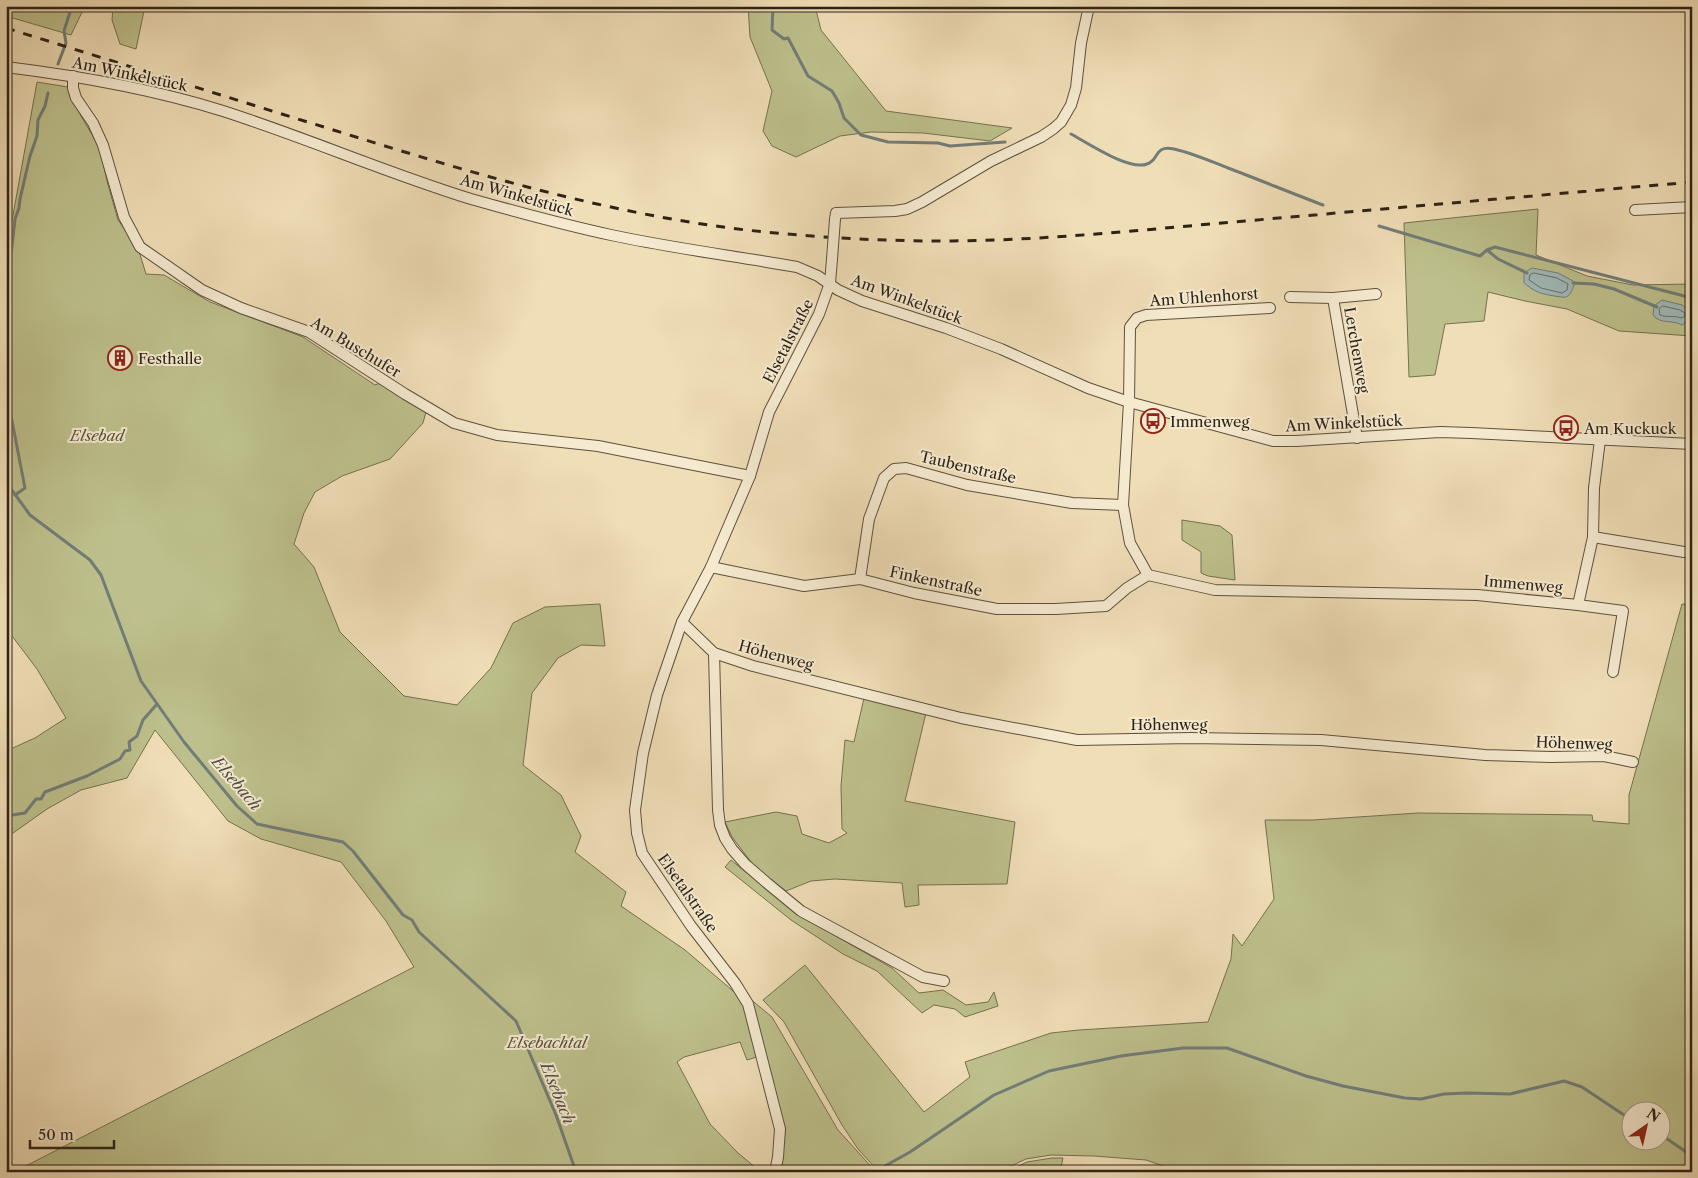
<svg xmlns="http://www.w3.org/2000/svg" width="1698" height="1178" viewBox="0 0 1698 1178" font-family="'Libre Caslon Text',serif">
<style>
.green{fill:#bdc08c;stroke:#757151;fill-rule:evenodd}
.water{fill:#a0b9b9;stroke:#727d78}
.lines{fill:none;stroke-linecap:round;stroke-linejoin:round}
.shore{stroke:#666e68;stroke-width:1}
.stream{stroke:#727d78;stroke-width:3}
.street-casing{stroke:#5e513e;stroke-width:12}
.street{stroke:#f5ead0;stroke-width:10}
.rail{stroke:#2d2216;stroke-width:3;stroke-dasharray:9 9;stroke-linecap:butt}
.street-bridge-casing{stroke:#5e513e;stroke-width:12;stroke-linecap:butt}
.street-bridge{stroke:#f5ead0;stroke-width:10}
.labels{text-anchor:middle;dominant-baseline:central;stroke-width:4;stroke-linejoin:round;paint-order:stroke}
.street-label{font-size:15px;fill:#2d2216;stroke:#f5ead0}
.poi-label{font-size:15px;fill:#2d2216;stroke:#f5ead0;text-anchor:start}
.park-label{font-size:15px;font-style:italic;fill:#585139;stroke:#f5ead0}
.water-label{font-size:16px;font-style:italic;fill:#504f47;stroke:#f5ead0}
</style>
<rect width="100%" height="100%" fill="#f0deb7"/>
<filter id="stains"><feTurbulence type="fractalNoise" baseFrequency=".004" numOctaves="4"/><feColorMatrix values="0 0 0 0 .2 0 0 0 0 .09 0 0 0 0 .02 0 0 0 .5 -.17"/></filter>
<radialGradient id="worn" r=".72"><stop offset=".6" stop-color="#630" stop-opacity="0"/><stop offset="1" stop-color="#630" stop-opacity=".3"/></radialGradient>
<!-- green -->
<g class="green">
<path d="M 6,6 L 85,6 L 71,35 L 6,16 Z"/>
<path d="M 113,6 L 145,6 L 136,49 L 120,44 L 112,20 Z"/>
<path d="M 748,6 L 815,6 L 821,30 L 886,111 L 1012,128 L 990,141 L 923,133 L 871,132 L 840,136 L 796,157 L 772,146 L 763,131 L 772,91 L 750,37 Z"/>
<path d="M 37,82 L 68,87 L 81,116 L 100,148 L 107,181 L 118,220 L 138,248 L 146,274 L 164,275 L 210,302 L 303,337 L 375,385 L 380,383 L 426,412 L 423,423 L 390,459 L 342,476 L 315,492 L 304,513 L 294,544 L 314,567 L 340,632 L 404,696 L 457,705 L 491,668 L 513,623 L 545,607 L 600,604 L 605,646 L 581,645 L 558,658 L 532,693 L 523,765 L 561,795 L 581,836 L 575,852 L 626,892 L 621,906 L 685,950 L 739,996 L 748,1017 L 760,1056 L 747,1060 L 740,1042 L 684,1057 L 677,1062 L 710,1124 L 738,1153 L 761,1172 L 14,1172 L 414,967 L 386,921 L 341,862 L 261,839 L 228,821 L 155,730 L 127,778 L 81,790 L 47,809 L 6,838 L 6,751 L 35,738 L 66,718 L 37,669 L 6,628 L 6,283 L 12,283 L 6,282 L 6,254 Z"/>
<path d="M 1538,209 L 1536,255 L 1587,276 L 1633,285 L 1692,284 L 1692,336 L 1619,331 L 1567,309 L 1525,301 L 1488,292 L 1484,321 L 1445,324 L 1435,375 L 1409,377 L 1404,223 Z"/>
<path d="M 1182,520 L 1220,526 L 1232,535 L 1235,580 L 1208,576 L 1201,573 L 1201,552 L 1182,540 Z"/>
<path d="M 1682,604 L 1692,605 L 1692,1172 L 1180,1172 L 1146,1160 L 1094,1156 L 1051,1155 L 1026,1159 L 998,1172 L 879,1172 L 858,1149 L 842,1125 L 784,1022 L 763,1000 L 805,965 L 924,1112 L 970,1077 L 965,1062 L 1051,1033 L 1079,1030 L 1208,1022 L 1231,959 L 1233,934 L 1242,946 L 1274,899 L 1265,820 L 1313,820 L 1418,813 L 1592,815 L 1593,821 L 1629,824 L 1629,795 ZM 1630,1110 L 1660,1110 L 1660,1140 L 1630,1140 Z"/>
<path d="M 864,698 L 926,713 L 905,801 L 1015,822 L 1007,884 L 918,885 L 919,905 L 905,907 L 902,883 L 835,879 L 811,881 L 786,891 L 758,871 L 732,837 L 725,822 L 776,812 L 797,816 L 802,834 L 829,843 L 847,833 L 842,829 L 841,786 L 845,740 L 854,742 Z"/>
<path d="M 731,860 L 797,914 L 892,968 L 919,993 L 943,990 L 966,1005 L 988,1002 L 994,992 L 998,1006 L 965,1017 L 955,1009 L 934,1005 L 922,1013 L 877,971 L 843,954 L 791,920 L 725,867 Z"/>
<path d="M 749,998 L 772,1017 L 838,1130 L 876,1172 L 777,1172 L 781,1129 Z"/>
<path d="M 1052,1158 L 1063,1158 L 1060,1172 L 1006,1172 L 1027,1162 Z"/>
</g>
<!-- water -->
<g class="water">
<path d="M 1532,268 L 1558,273 L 1573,281 L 1575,283 C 1573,288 1571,295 1566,297 C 1563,298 1541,294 1538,292 C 1533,290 1528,286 1524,283 L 1524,273 Z"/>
<path d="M 1662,300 L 1682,305 L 1692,312 L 1692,318 L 1682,325 C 1671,319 1661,325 1653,315 L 1654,306 Z"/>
</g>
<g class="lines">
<!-- shore -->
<g class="shore">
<path d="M 1534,273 L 1557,278 L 1568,284 L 1567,290 L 1562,293 L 1541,288 L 1529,280 L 1530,275 Z"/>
<path d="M 1663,306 L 1680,310 L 1685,313 L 1685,316 L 1681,318 C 1674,315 1667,318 1660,315 L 1659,309 Z"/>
</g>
<!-- stream -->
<g class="stream">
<path d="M 773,6 L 772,30 L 784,39 L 788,38 L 808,76 L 832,91 L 839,103 L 844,118 L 861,135 L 888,142 L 938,143 L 950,146 L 1005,142"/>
<path d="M 58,64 L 66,43 L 64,31 L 70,12 L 69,6"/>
<path d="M 1071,134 C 1088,143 1129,171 1147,164 C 1160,160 1153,145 1174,149 C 1192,153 1210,161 1228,168 C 1260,180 1291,193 1323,205"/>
<path d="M 1379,226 L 1480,256 L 1487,250 L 1498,259 L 1527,273"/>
<path d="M 1487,250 L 1495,247 L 1692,298"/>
<path d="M 1573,283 L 1594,284 L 1614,289 L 1657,307"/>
<path d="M 6,293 L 9,286 L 9,273 L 15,219 L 19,208 L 20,199 L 30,156 L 37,136 L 38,120 L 45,106 L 48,93"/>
<path d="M 6,390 L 25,488 L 15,495"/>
<path d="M 6,482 L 30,515 L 90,560 L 101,575 L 141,681 L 184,742 L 237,806 L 257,824 L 343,842 L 353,851 L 403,915 L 412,920 L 419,932 L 516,1021 L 556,1115 L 576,1172"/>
<path d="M 6,816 L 25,813 L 36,799 L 41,799 L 45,792 L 87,776 L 120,759 L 125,751 L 130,750 L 129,742 L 137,736 L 143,720 L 157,704"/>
<path d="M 1660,1134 L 1692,1156"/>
<path d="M 885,1166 L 910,1152 L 994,1095 L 1049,1071 L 1121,1056 L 1183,1048 L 1227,1048 L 1306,1076 L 1343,1086 L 1405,1098 L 1421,1099 L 1444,1094 L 1467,1093 L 1510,1094 L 1564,1081 L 1582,1087 L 1630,1119"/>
</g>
<defs>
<g id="street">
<path d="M 6,67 C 79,76 153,89 223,111 C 307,138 387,173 471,199 C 517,212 564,225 611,235 C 671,248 735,256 797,267 L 818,276 L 838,290 L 862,301 L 946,328 L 1001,349 L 1088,388 L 1129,402 L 1273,441 L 1296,441 L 1440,432 L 1471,433 L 1692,444"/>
<path d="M 73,76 L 73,88 L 76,98 L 93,123 L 103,145 L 124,217 L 140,247 L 202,290 L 241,308 L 309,332 L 405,394 L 454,423 L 497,435 L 598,446 L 750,476"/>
<path d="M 1635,210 L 1692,207"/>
<path d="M 835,219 L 836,213 L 895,211 L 907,209 L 922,202 L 991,161 L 1041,137 L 1053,129 L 1061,122 L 1071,105 L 1076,88 L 1081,43 L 1089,6"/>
<path d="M 1290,297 L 1333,298 L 1376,294"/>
<path d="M 1333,298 L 1357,438"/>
<path d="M 1270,308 L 1146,315 L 1137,318 L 1130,327 L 1129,402 L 1123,505 L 1130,543 L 1148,575 L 1215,590 L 1477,595 L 1578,605 L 1593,537 L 1594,488 L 1600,440"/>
<path d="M 1593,537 L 1684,552"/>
<path d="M 711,567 L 804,586 L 860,579 L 914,593 L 997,609 L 1056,609 L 1106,606 L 1127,588 L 1148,575"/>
<path d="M 860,579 L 869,519 L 884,478 L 894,469 L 906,468 L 967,485 L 1072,503 L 1123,505"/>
<path d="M 1578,605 L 1623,611 L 1613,672"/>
<path d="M 682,622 L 714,653 L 753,666 L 961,718 L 1077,740 L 1191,738 L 1321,740 L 1485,755 L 1551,757 L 1604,756 L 1633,762"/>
<path d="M 714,653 L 718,810 L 720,825 L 725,838 L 732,849 L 745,864 L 767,883 L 801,911 L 923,977 L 944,981"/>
<path d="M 775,1172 L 778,1157 L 780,1129 L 748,1004 L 735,983 L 691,926 L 642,853 L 637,833 L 635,810 L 643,753 L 657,695 L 682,622 L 711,567 L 750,476 L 769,412 L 819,314 L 830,283 L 832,259"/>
</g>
</defs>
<!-- street casing -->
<use href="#street" class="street-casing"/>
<!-- street -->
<use href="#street" class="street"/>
<!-- rail -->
<path class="rail" d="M 6,28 C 113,61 220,95 327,128 C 465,171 602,213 746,230 C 829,239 912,243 995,240 C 1079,237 1162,228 1245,221 C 1394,208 1543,195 1692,182"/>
<defs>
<path id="street-bridge" d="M 832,259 L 835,219"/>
</defs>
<!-- street-bridge casing -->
<use href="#street-bridge" class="street-bridge-casing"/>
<!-- street-bridge -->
<use href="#street-bridge" class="street-bridge"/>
</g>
<!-- icons -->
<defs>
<symbol id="building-ring" viewBox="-11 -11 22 22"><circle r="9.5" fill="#f5ead0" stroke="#8f2418" stroke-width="1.5"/><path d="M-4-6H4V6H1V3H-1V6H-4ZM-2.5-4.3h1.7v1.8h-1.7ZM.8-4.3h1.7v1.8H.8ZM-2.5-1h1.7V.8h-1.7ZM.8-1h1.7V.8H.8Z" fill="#8f2418"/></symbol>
<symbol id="bus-ring" viewBox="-11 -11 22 22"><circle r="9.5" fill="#f5ead0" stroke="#8f2418" stroke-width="1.5"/><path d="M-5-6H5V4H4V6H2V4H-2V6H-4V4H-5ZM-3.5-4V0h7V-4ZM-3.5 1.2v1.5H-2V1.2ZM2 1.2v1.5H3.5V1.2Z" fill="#8f2418"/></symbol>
</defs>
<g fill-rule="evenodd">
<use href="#building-ring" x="106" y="344" width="28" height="28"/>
<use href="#bus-ring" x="1139" y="407" width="28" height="28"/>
<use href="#bus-ring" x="1552" y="414" width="28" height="28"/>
</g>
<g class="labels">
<!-- street labels -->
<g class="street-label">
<text transform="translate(130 74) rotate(12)">Am Winkelstück</text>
<text transform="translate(517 195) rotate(16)">Am Winkelstück</text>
<text transform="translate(1204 297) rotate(-4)">Am Uhlenhorst</text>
<text transform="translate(907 299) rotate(20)">Am Winkelstück</text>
<text transform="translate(788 341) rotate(-63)">Elsetalstraße</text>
<text transform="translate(356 347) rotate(31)">Am Buschufer</text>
<text transform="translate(1357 350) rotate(80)">Lerchenweg</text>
<text transform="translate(1344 423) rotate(-3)">Am Winkelstück</text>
<text transform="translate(968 467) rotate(13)">Taubenstraße</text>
<text transform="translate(936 581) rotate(12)">Finkenstraße</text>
<text transform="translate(1523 584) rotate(5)">Immenweg</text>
<text transform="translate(776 655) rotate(15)">Höhenweg</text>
<text x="1169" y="724">Höhenweg</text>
<text transform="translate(1574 743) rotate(2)">Höhenweg</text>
<text transform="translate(688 893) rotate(55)">Elsetalstraße</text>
</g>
<!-- poi labels -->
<g class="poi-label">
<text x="138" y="358">Festhalle</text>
<text x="1170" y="421">Immenweg</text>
<text x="1584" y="428">Am Kuckuck</text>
</g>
<!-- park labels -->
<g class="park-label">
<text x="97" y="435">Elsebad</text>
<text x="547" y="1042">Elsebachtal</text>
</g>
<!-- water labels -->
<g class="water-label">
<text transform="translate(237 783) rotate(49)">Elsebach</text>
<text transform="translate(558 1093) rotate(68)">Elsebach</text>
</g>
</g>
<!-- margin -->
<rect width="1698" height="1178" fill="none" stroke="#f0deb7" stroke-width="25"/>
<rect x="8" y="8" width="1683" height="1163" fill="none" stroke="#2d2216" stroke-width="2.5"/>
<rect x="12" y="12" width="1673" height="1153" fill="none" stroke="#2d2216"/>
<!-- north arrow -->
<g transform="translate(1646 1126) rotate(34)"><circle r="24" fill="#f5ead0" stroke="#a59a86"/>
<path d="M0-4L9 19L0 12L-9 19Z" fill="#8f2418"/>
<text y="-8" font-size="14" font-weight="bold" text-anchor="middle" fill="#2d2216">N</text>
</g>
<!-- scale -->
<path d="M30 1140v8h84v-8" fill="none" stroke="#2d2216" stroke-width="2.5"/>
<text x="38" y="1140" font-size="15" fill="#2d2216" stroke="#f5ead0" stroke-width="4" paint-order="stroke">50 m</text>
<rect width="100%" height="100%" filter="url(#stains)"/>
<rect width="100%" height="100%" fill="url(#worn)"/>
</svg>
